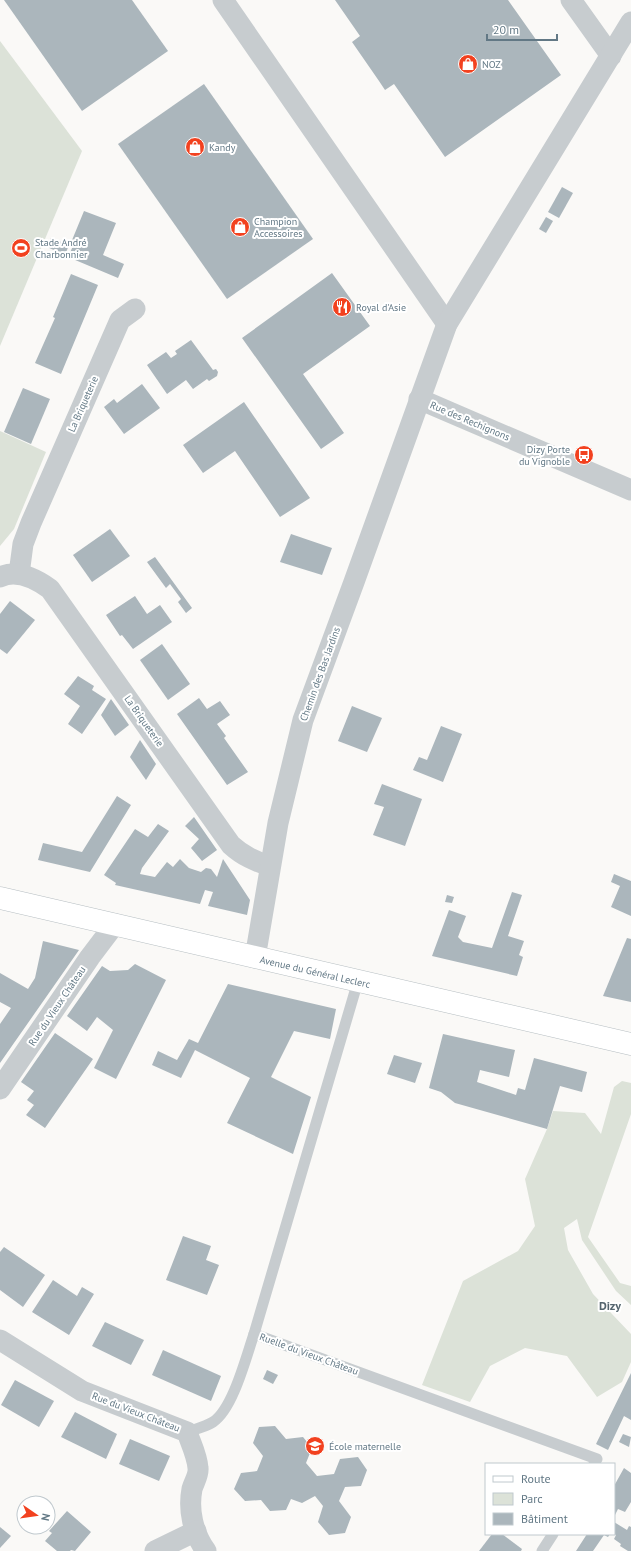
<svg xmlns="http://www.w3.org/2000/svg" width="631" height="1551" viewBox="0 0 631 1551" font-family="'PT Sans',sans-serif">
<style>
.green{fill:#dce2d8}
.building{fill:#abb6bc}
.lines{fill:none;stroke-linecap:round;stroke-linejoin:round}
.secondary-casing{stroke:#b6bec2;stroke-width:23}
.service{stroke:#c7cccf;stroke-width:11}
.minor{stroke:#c7cccf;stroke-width:21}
.secondary{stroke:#fff;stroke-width:22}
.labels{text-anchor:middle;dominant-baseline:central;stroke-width:4;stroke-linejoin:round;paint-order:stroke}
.poi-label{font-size:10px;fill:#627885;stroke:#fff;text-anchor:start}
.street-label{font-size:10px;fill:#627885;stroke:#fff}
.quarter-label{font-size:12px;font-weight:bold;fill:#55656f;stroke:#fff}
</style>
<rect width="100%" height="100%" fill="#faf9f7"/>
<!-- green -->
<g class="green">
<path d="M 0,41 L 82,151 L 0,346 Z"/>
<path d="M 0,431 L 46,452 L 14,529 L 0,546 Z"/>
<path d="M 622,1081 L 631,1083 L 631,1114 L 588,1237 L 620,1283 L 631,1286 L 631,1305 L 616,1291 L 582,1240 L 577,1219 L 564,1228 L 568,1250 L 593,1294 L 631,1334 L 631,1362 L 622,1382 L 597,1397 L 567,1356 L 525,1348 L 490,1366 L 470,1402 L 422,1385 L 463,1281 L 518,1251 L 535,1226 L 525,1179 L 547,1129 L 553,1111 L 585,1113 L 601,1134 L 614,1087 Z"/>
</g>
<!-- building -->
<g class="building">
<path d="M 4,0 L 132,0 L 168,51 L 82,111 Z"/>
<path d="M 335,0 L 508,0 L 561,75 L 445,157 L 394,84 L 385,90 L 379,81 L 352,42 L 360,36 Z"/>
<path d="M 204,84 L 313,239 L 227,299 L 118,144 Z"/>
<path d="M 562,187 L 573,193 L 559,218 L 548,212 Z"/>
<path d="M 84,211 L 116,223 L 103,255 L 124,264 L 118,278 L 68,257 L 73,246 L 70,245 Z"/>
<path d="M 546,217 L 553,221 L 546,233 L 539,229 Z"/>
<path d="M 51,238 L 69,245 L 65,255 L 47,247 Z"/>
<path d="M 332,273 L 370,326 L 303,374 L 344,433 L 321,449 L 242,338 Z"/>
<path d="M 71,274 L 98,285 L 61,374 L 35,363 L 55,318 L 53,317 Z"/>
<path d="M 191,340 L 213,370 L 216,369 L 218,372 L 217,376 L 209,381 L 207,379 L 193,389 L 186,380 L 167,394 L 147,365 L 166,352 L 171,358 L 177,354 L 175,351 Z"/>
<path d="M 142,384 L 160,408 L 124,434 L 104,407 L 114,399 L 117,403 Z"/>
<path d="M 23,388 L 50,399 L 31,444 L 4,432 Z"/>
<path d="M 244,402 L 310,498 L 280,517 L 235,451 L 203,473 L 183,445 Z"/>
<path d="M 110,529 L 130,556 L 92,582 L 73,555 Z"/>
<path d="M 291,534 L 332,548 L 322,575 L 280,562 Z"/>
<path d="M 155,557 L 192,608 L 186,613 L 178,602 L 181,599 L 170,584 L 166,588 L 147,562 Z"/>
<path d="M 135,596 L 147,614 L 160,605 L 172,622 L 133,649 L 122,635 L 120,636 L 106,615 Z"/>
<path d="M 10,601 L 35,620 L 7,654 L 0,649 L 0,614 Z"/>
<path d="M 162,644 L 190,684 L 168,700 L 140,660 Z"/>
<path d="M 78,676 L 94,686 L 92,690 L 106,699 L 82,734 L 68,724 L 80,706 L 64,694 Z"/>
<path d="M 199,698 L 207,709 L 220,701 L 230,715 L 217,724 L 226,736 L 224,738 L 248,772 L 227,785 L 177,714 Z"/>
<path d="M 111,699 L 129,725 L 115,736 L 101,715 Z"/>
<path d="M 352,706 L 382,718 L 367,752 L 338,741 Z"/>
<path d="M 441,726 L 462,734 L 443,782 L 413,770 L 419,757 L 427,760 Z"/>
<path d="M 140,740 L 156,764 L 146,780 L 130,757 Z"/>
<path d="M 382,784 L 422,799 L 405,846 L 373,835 L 384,807 L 374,804 Z"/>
<path d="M 117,796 L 131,805 L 90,872 L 38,860 L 43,843 L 82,852 Z"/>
<path d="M 194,817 L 217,850 L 202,861 L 191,848 L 199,839 L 185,826 Z"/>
<path d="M 158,824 L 169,831 L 142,868 L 140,874 L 155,877 L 167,862 L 173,867 L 180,859 L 189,868 L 201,872 L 206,868 L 211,869 L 217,877 L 223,859 L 250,900 L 247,915 L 208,906 L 213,892 L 205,890 L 200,904 L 115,885 L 116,883 L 104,875 L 135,829 L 148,837 Z"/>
<path d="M 614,874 L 631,881 L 631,916 L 611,907 L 620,886 L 611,882 Z"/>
<path d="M 512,892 L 522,895 L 508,936 L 524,941 L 519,955 L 523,957 L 517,976 L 432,956 L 449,910 L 466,916 L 458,937 L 463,942 L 492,948 Z"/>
<path d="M 447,895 L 454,897 L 452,903 L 445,902 Z"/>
<path d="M 627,938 L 631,939 L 631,1002 L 603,996 Z"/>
<path d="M 43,941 L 79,950 L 0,1063 L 0,1024 L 11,1008 L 0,1002 L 0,973 L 28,989 L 35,978 Z"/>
<path d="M 135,964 L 166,980 L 116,1079 L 94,1068 L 113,1030 L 97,1017 L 87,1031 L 67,1016 L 102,966 L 110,971 L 128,970 Z"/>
<path d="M 228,984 L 336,1009 L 330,1039 L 294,1031 L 271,1077 L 311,1097 L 293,1154 L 227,1123 L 250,1078 L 195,1050 L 181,1078 L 152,1065 L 158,1051 L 177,1060 L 189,1039 L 198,1043 Z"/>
<path d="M 55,1033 L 93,1059 L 45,1128 L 26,1115 L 34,1105 L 27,1100 L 34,1091 L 21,1082 Z"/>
<path d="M 443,1034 L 515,1050 L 509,1077 L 480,1070 L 477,1082 L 516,1095 L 518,1088 L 525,1090 L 534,1058 L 587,1072 L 582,1092 L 560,1086 L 547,1129 L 455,1103 L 441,1092 L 429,1088 Z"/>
<path d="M 394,1055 L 422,1063 L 415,1083 L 387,1074 Z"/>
<path d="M 183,1236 L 211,1246 L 206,1260 L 219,1265 L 207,1295 L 166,1280 Z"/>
<path d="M 4,1247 L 45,1275 L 23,1307 L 0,1290 L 0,1252 Z"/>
<path d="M 53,1280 L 77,1296 L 82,1287 L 94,1294 L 69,1335 L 32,1312 Z"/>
<path d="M 105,1322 L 144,1340 L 131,1365 L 92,1346 Z"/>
<path d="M 163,1350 L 221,1376 L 211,1401 L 152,1375 Z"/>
<path d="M 267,1370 L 278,1375 L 273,1384 L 263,1379 Z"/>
<path d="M 631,1373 L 631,1420 L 624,1416 L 608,1450 L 596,1444 Z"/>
<path d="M 15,1380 L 54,1401 L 39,1427 L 1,1405 Z"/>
<path d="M 75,1412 L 117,1434 L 106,1459 L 61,1437 Z"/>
<path d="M 275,1426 L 286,1439 L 303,1437 L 312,1448 L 306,1463 L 317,1476 L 334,1474 L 340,1459 L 358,1457 L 367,1470 L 361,1486 L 345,1487 L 339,1501 L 351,1517 L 345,1533 L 329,1535 L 318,1522 L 323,1506 L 315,1496 L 302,1503 L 291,1499 L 286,1510 L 270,1511 L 261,1500 L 245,1501 L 234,1489 L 241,1473 L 257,1471 L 263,1456 L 253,1443 L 259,1427 Z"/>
<path d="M 623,1434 L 631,1437 L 629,1447 L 619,1442 Z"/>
<path d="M 130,1439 L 170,1456 L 159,1481 L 119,1464 Z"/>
<path d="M 624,1468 L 631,1473 L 631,1502 L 625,1512 L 618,1509 L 614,1517 L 614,1486 Z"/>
<path d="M 67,1511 L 91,1532 L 75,1551 L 71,1550 L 70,1551 L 57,1551 L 45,1541 L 52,1533 L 49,1531 Z"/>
<path d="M 614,1522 L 627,1530 L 629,1526 L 631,1527 L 631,1551 L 628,1551 L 620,1546 L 621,1544 L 614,1539 L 616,1535 L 614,1534 Z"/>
<path d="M 0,1527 L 11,1536 L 0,1548 Z"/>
<path d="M 492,1534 L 502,1534 L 522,1549 L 521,1551 L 479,1551 Z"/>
<path d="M 587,1534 L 610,1534 L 608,1537 L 604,1535 L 593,1551 L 576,1551 Z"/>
</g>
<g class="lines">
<defs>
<path id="secondary" d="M 0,898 L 631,1044"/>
</defs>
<!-- secondary casing -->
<use href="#secondary" class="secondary-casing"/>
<!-- service -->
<g class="service">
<path d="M 254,1334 L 597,1459 L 594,1464"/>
<path d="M 187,1432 C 195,1429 205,1427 213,1422 C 233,1409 246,1357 254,1334 L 358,981"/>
<path d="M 542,1551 L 553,1534"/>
</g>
<!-- minor -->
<g class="minor">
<path d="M 223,0 L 447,324"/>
<path d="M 571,0 L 611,56"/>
<path d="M 419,399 L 631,490"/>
<path d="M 19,574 L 23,544 L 31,523 L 120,320 L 135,309"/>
<path d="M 0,577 C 17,569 36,579 50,589 L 231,845 C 243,856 255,861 270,866"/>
<path d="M 255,958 L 278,823 L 303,720 L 354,582 L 447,324 L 631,22"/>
<path d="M 0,1089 L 90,957 L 115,924"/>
<path d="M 0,1340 L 82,1391 L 187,1432 C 191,1444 197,1455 198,1468 C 199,1475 194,1482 192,1489 C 188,1510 193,1533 206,1551"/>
<path d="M 155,1551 L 196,1531"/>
</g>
<!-- secondary -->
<use href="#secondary" class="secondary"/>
</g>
<!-- icons -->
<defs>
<symbol id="shop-disc" viewBox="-11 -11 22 22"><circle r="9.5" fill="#f2411f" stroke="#fff"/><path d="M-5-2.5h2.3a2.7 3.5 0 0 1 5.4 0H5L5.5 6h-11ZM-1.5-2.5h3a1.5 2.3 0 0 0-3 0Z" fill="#fff"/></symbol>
<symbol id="stadium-disc" viewBox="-11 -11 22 22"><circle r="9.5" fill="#f2411f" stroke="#fff"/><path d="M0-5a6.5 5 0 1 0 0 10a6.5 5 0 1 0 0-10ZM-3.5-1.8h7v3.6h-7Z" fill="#fff"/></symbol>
<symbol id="restaurant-disc" viewBox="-11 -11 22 22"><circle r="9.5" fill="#f2411f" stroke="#fff"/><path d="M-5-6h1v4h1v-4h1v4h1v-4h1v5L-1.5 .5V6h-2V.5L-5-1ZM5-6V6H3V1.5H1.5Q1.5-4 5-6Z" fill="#fff"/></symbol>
<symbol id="bus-disc" viewBox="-11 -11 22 22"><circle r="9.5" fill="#f2411f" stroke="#fff"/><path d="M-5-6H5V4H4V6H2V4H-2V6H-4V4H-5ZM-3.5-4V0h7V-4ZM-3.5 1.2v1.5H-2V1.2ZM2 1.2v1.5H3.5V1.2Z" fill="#fff"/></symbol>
<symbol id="school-disc" viewBox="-11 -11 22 22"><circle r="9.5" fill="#f2411f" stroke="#fff"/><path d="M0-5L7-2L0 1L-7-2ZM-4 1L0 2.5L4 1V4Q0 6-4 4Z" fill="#fff"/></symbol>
</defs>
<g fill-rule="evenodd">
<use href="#shop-disc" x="457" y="53" width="22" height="22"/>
<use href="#shop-disc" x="184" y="136" width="22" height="22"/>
<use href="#shop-disc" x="229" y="216" width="22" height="22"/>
<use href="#stadium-disc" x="10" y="237" width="22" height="22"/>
<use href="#restaurant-disc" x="331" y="296" width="22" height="22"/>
<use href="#bus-disc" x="573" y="444" width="22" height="22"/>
<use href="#school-disc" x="304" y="1435" width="22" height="22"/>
</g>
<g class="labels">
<!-- poi labels -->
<g class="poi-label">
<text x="482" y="64">NOZ</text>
<text x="209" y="147">Kandy</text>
<text x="254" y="221">Champion<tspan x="254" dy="12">Accessoires</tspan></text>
<text x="35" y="242">Stade André<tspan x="35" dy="12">Charbonnier</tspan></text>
<text x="356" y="307">Royal d'Asie</text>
<text x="570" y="449" text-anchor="end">Dizy Porte<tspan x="570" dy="12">du Vignoble</tspan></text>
<text x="329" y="1446">École maternelle</text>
</g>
<!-- street labels -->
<g class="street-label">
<text transform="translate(83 404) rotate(-66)">La Briqueterie</text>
<text transform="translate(470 421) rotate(23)">Rue des Rechignons</text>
<text transform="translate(320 674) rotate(-70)">Chemin des Bas Jardins</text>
<text transform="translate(144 721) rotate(55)">La Briqueterie</text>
<text transform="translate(315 972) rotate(13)">Avenue du Général Leclerc</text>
<text transform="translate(57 1006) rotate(-56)">Rue du Vieux Château</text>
<text transform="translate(309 1354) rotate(20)">Ruelle du Vieux Château</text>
<text transform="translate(136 1412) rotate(21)">Rue du Vieux Château</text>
</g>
<!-- quarter labels -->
<g class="quarter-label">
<text x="610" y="1305">Dizy</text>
</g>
</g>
<!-- legend -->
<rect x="485" y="1463" width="130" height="72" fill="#ffffff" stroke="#c0c9ce"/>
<rect x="493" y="1476" width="20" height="6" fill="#ffffff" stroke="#c0c9ce"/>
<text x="521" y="1483" font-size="12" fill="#627885">Route</text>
<rect x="493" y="1493" width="20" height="12" fill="#dce2d8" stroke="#c0c9ce"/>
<text x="521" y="1503" font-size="12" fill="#627885">Parc</text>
<rect x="493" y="1513" width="20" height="12" fill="#abb6bc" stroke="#c0c9ce"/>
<text x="521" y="1523" font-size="12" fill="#627885">Bâtiment</text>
<!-- north arrow -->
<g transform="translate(36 1515) rotate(103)"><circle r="19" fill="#ffffff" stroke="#c0c9ce"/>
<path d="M0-3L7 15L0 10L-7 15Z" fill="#f2411f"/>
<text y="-6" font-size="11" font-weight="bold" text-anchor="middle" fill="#627885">N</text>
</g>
<!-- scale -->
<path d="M487 34v6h70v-6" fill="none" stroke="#627885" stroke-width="2"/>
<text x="493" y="34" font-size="12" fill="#627885" stroke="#ffffff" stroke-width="3" paint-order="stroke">20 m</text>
</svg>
